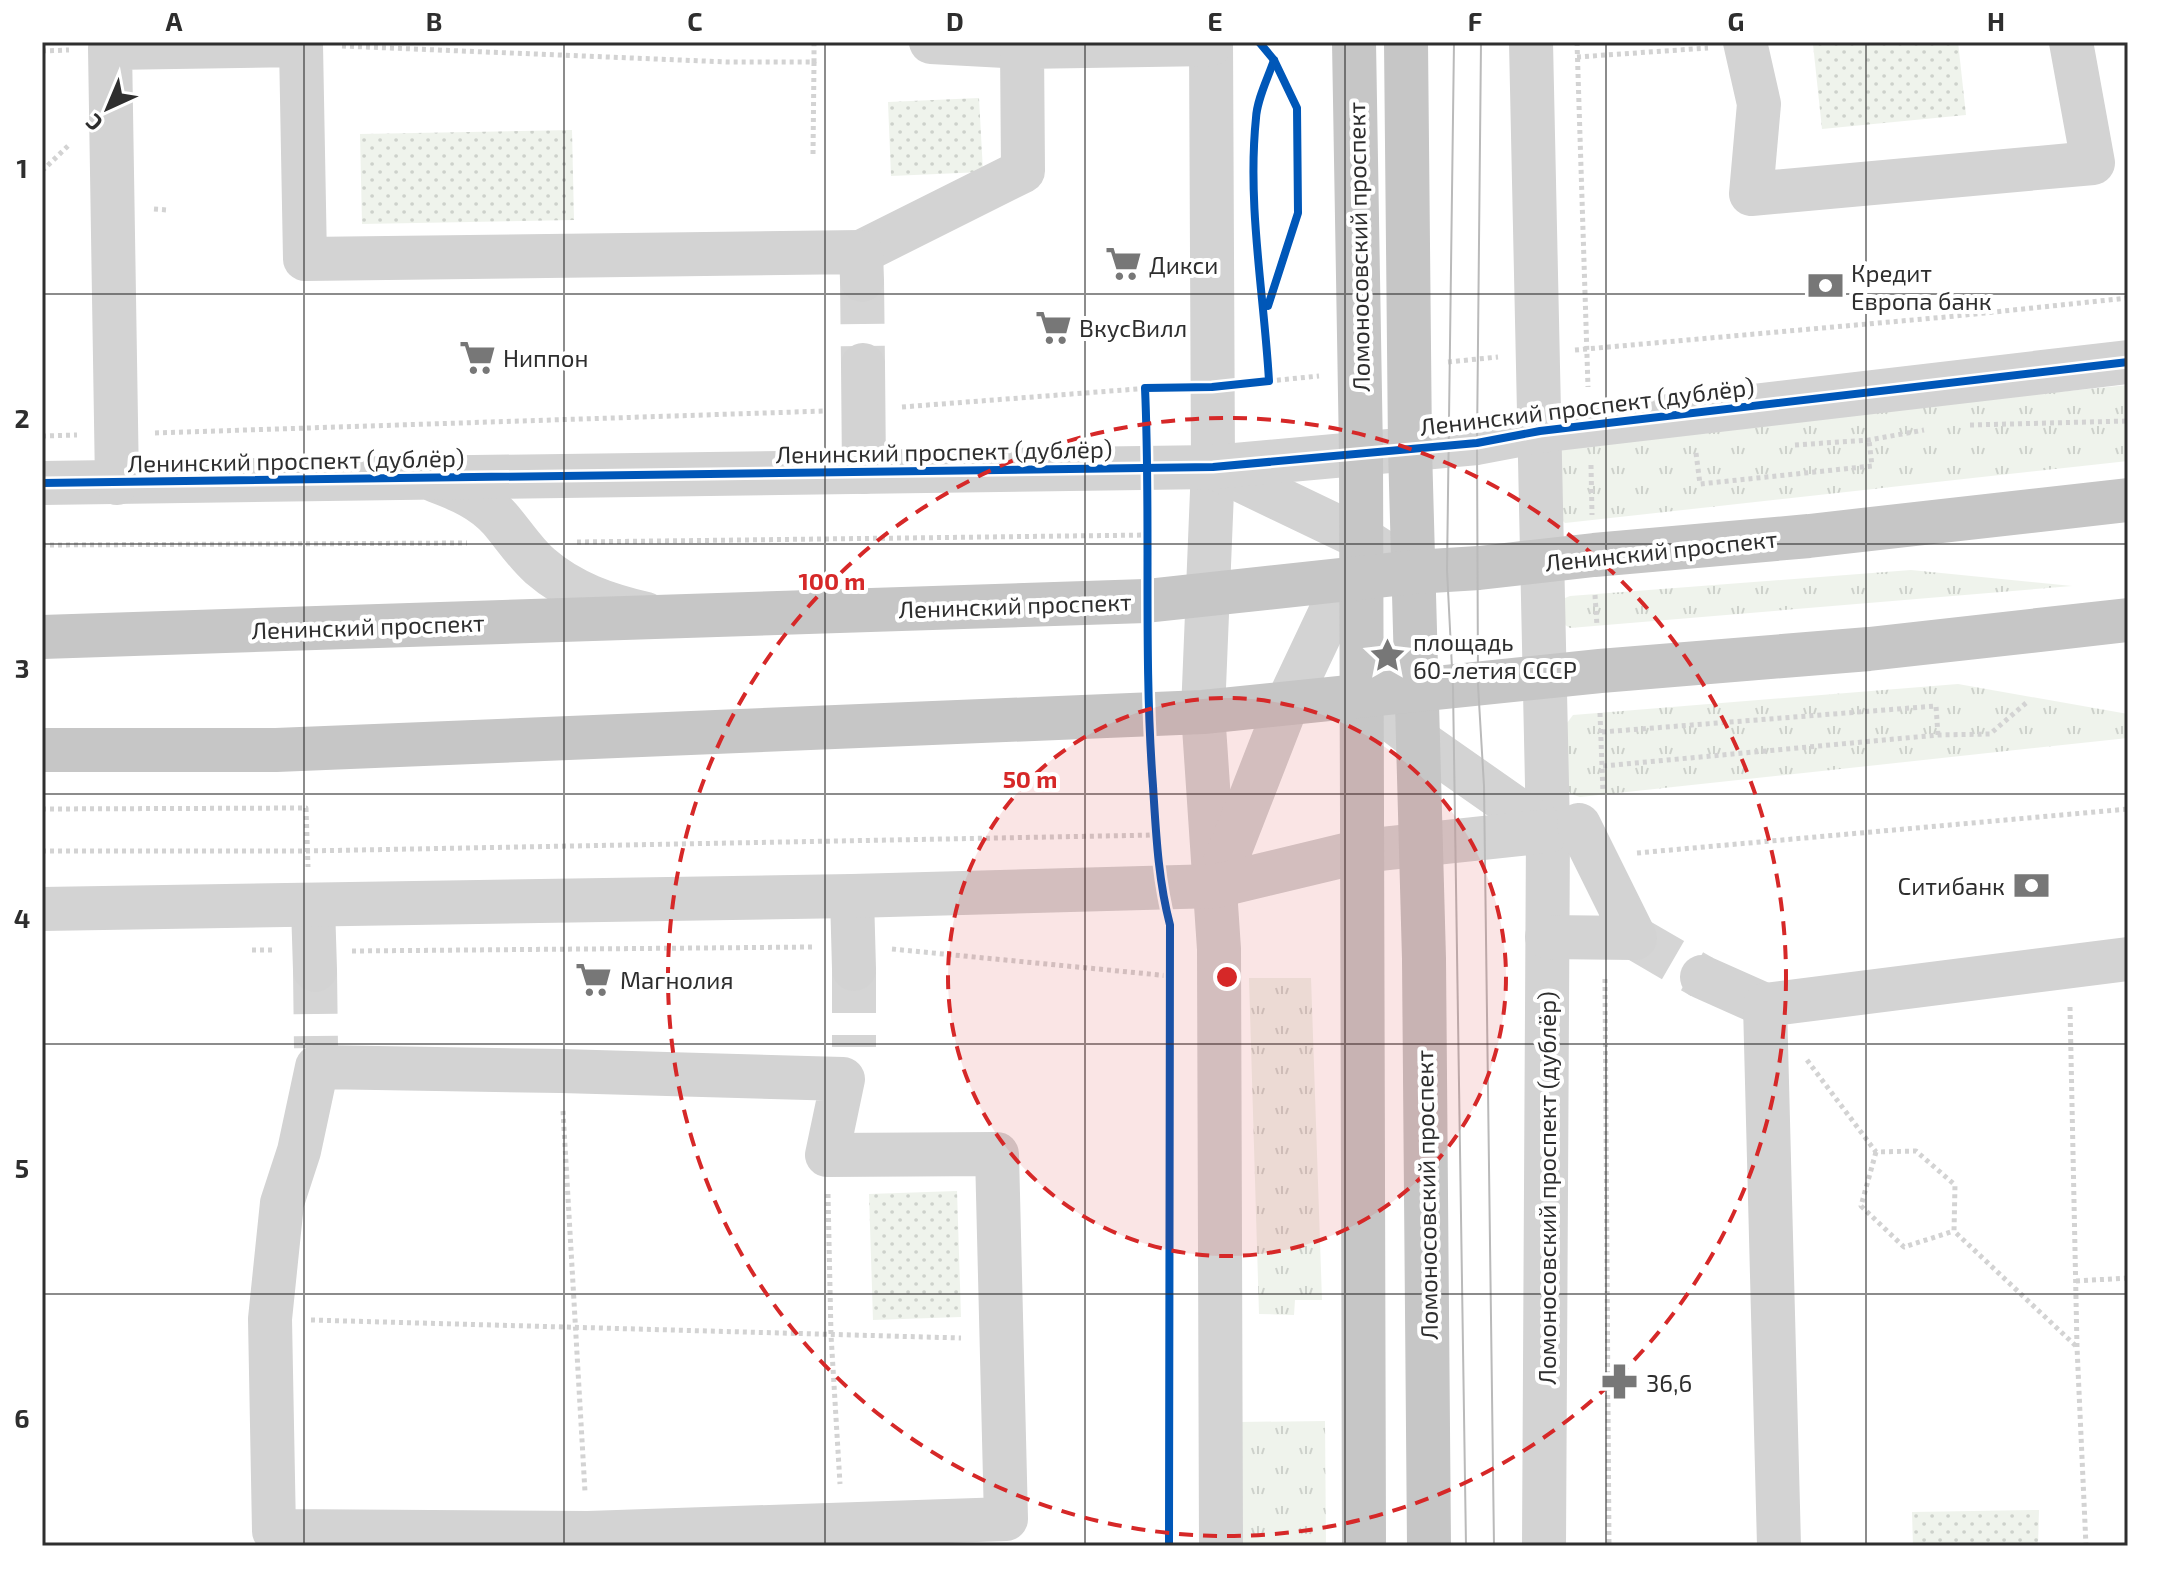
<svg xmlns="http://www.w3.org/2000/svg" width="2170" height="1588" viewBox="0 0 2170 1588" font-family="'Exo 2',sans-serif">
<style>
.grass{fill:url(#grass-tufts)}
.park{fill:url(#park-dots)}
.lines{fill:none;stroke-linecap:round;stroke-linejoin:round}
.minor-tunnel{stroke:#d5d5d5;stroke-width:44;stroke-dasharray:44 22;stroke-linecap:butt}
.path{stroke:#d3d3d3;stroke-width:5;stroke-dasharray:4 4;stroke-linecap:butt}
.minor{stroke:#d3d3d3;stroke-width:44}
.major{stroke:#c6c6c6;stroke-width:44}
.tram{stroke:#bababa;stroke-width:2}
.cycleway-casing{stroke:#fff;stroke-width:13}
.cycleway{stroke:#0057b8;stroke-width:8}
.grid{fill:none;stroke:#2e2e2e;stroke-width:2;stroke-opacity:0.55}
.ring{fill:none;stroke:#d62828;stroke-width:4;stroke-dasharray:14 10}
.labels{text-anchor:middle;dominant-baseline:central;stroke-width:8;stroke-linejoin:round;paint-order:stroke}
.street-label{font-size:24px;fill:#2e2e2e;stroke:#fff}
.poi-label{font-size:24px;fill:#2e2e2e;stroke:#fff;text-anchor:start}
.centre{fill:#d62828;stroke:#fff;stroke-width:4}
.ring-label{font-size:24px;text-anchor:middle;font-weight:bold;fill:#d62828;stroke:#fff;stroke-width:8;stroke-linejoin:round;paint-order:stroke}
.neatline{fill:none;stroke:#2e2e2e;stroke-width:3}
.grid-label{font-size:26px;text-anchor:middle;font-weight:bold;fill:#2e2e2e}
</style>
<defs>
<pattern id="grass-tufts" width="24" height="20" patternUnits="userSpaceOnUse" patternTransform="scale(2)"><rect width="24" height="20" fill="#eff3ec"/><path d="M3 7l-1-3M5 7V3M7 7l1-3M15 17l-1-3M17 17v-4M19 17l1-3" fill="none" stroke="#cdd1cb"/></pattern>
<pattern id="park-dots" width="8" height="8" patternUnits="userSpaceOnUse" patternTransform="scale(2)"><rect width="8" height="8" fill="#eff3ec"/><path d="M2 2h.1M6 6h.1" fill="none" stroke="#cdd1cb" stroke-width="1.8" stroke-linecap="round"/></pattern>
</defs>
<rect width="100%" height="100%" fill="#fff"/>
<!-- grass -->
<g class="grass">
<path d="M 2128,385 L 2128,461 L 1565,523 L 1547,506 L 1553,442 Z"/>
<path d="M 1911,570 L 2072,586 L 1570,628 L 1562,623 L 1565,598 L 1570,596 Z"/>
<path d="M 1958,684 L 2128,714 L 2128,738 L 1580,797 L 1571,794 L 1566,788 L 1564,727 L 1573,715 Z"/>
<path d="M 1249,978 L 1311,978 L 1322,1300 L 1295,1300 L 1294,1315 L 1259,1314 Z"/>
<path d="M 1325,1421 L 1326,1546 L 1242,1546 L 1240,1422 Z"/>
</g>
<!-- park -->
<g class="park">
<path d="M 1835,42 L 1958,42 L 1966,115 L 1822,129 L 1813,44 Z"/>
<path d="M 979,98 L 983,172 L 891,176 L 888,102 Z"/>
<path d="M 572,130 L 574,220 L 362,224 L 360,134 Z"/>
<path d="M 957,1191 L 961,1317 L 873,1320 L 869,1194 Z"/>
<path d="M 2039,1510 L 2038,1546 L 1913,1546 L 1912,1512 Z"/>
</g>
<g class="lines">
<!-- minor-tunnel -->
<g class="minor-tunnel">
<path d="M 862,280 L 863,365"/>
<path d="M 1635,938 L 1702,977"/>
<path d="M 854,969 L 854,1047"/>
<path d="M 315,970 L 316,1048"/>
</g>
<!-- path -->
<g class="path">
<path d="M 1577,42 L 1588,387"/>
<path d="M 342,46 L 728,62 L 814,62 L 814,42"/>
<path d="M 42,51 L 69,50"/>
<path d="M 1577,57 L 1708,48"/>
<path d="M 813,154 L 814,62"/>
<path d="M 42,171 L 70,144"/>
<path d="M 154,209 L 167,210"/>
<path d="M 1575,350 L 1946,317 L 2128,298"/>
<path d="M 1448,362 L 1498,357"/>
<path d="M 1269,381 L 1319,376"/>
<path d="M 902,407 L 1163,387"/>
<path d="M 1970,425 L 2128,421"/>
<path d="M 155,433 L 825,411"/>
<path d="M 42,436 L 77,435"/>
<path d="M 1795,445 L 1869,440 L 1924,430"/>
<path d="M 1696,453 L 1700,484 L 1872,466 L 1869,440"/>
<path d="M 1591,465 L 1592,515"/>
<path d="M 577,542 L 1148,535"/>
<path d="M 42,545 L 467,543"/>
<path d="M 1595,595 L 1597,626"/>
<path d="M 1600,713 L 1603,793"/>
<path d="M 1602,732 L 1936,706 L 1938,735"/>
<path d="M 1603,766 L 1938,735 L 1990,734 L 2026,703"/>
<path d="M 42,809 L 306,808 L 308,867"/>
<path d="M 42,851 L 306,851 L 1156,835"/>
<path d="M 1637,853 L 2128,809"/>
<path d="M 892,949 L 1170,976"/>
<path d="M 252,950 L 274,950"/>
<path d="M 352,951 L 814,947"/>
<path d="M 1605,979 L 1609,1546"/>
<path d="M 2070,1007 L 2077,1347 L 2086,1546"/>
<path d="M 1807,1060 L 1876,1152 L 1916,1151 L 1955,1185 L 1954,1231 L 2077,1347"/>
<path d="M 563,1111 L 585,1492"/>
<path d="M 1876,1152 L 1861,1206 L 1904,1247 L 1954,1231"/>
<path d="M 828,1194 L 831,1335 L 840,1484"/>
<path d="M 2076,1281 L 2128,1278"/>
<path d="M 311,1320 L 961,1338"/>
</g>
<!-- minor -->
<g class="minor">
<path d="M 931,42 L 1022,47"/>
<path d="M 1211,42 L 1213,467 L 1203,712 L 1219,949 L 1221,1546"/>
<path d="M 1531,42 L 1548,831 L 1544,1546"/>
<path d="M 1745,42 L 1759,104 L 1751,194 L 2093,163 L 2071,42"/>
<path d="M 861,252 L 1023,171 L 1022,47 L 1211,44"/>
<path d="M 863,365 L 864,472"/>
<path d="M 1213,467 L 1361,538 L 1389,556"/>
<path d="M 436,481 C 460,490 482,499 500,519 C 513,534 525,553 540,566 C 571,593 608,605 646,614"/>
<path d="M 42,483 L 1213,467 L 1477,443 L 1540,431 L 2128,362"/>
<path d="M 117,483 L 110,48 L 301,45 L 305,259 L 861,252 L 862,280"/>
<path d="M 1362,697 L 1418,740 L 1548,831"/>
<path d="M 1220,876 L 1287,704 L 1331,611 L 1361,577"/>
<path d="M 852,896 L 854,969"/>
<path d="M 313,906 L 315,970"/>
<path d="M 42,909 L 852,896 L 1216,886 L 1362,851 L 1548,831"/>
<path d="M 1547,937 L 1635,938 L 1579,825"/>
<path d="M 1702,977 L 1765,1005"/>
<path d="M 588,1546 L 588,1533 L 274,1531 L 270,1319 L 282,1203 L 299,1151 L 317,1067 L 561,1071 L 843,1079 L 827,1155 L 997,1154 L 1006,1519 L 588,1533"/>
<path d="M 1779,1546 L 1765,1005 L 2128,959"/>
</g>
<!-- major -->
<g class="major">
<path d="M 1354,42 L 1361,453 L 1364,1546"/>
<path d="M 1406,42 L 1410,448 L 1424,959 L 1429,1546"/>
<path d="M 42,637 L 1146,601 L 1414,572 L 1479,568 L 1594,555 L 1809,536 L 2128,500"/>
<path d="M 42,750 L 276,750 L 1203,712 L 1600,671 L 1869,649 L 2128,620"/>
</g>
<!-- tram -->
<g class="tram">
<path d="M 1454,42 L 1447,570 L 1453,688 L 1466,1546"/>
<path d="M 1481,42 L 1477,443 L 1478,685 L 1484,786 L 1494,1546"/>
</g>
<defs>
<g id="cycleway">
<path d="M 1259,42 L 1274,60 L 1297,108 L 1298,213 L 1268,306"/>
<path d="M 42,483 L 1213,467 L 1477,443 L 1540,431 L 2128,362"/>
<path d="M 1169,1546 L 1170,925 C 1158,879 1156,833 1153,786 C 1143,653 1151,521 1145,388 L 1212,387 L 1269,381 C 1264,294 1247,205 1256,118 C 1257,99 1268,78 1274,60"/>
</g>
</defs>
<!-- cycleway casing -->
<use href="#cycleway" class="cycleway-casing"/>
<!-- cycleway -->
<use href="#cycleway" class="cycleway"/>
</g>
<!-- grid -->
<path class="grid" d="M 304,42 L 304,1546M 564,42 L 564,1546M 825,42 L 825,1546M 1085,42 L 1085,1546M 1345,42 L 1345,1546M 1606,42 L 1606,1546M 1866,42 L 1866,1546M 42,294 L 2128,294M 42,544 L 2128,544M 42,794 L 2128,794M 42,1044 L 2128,1044M 42,1294 L 2128,1294"/>
<!-- distance rings -->
<circle cx="1227" cy="977" r="279" fill="#d62828" fill-opacity=".12"/>
<g class="ring">
<circle cx="1227" cy="977" r="279"/>
<circle cx="1227" cy="977" r="559"/>
</g>
<!-- icons -->
<defs>
<symbol id="supermarket-bare" viewBox="-9 -9 18 18"><path d="M-6-5.5h2.5l.6 2H6L4.5 2H-2.5L-4.4-4H-6ZM-1.5 3.2a1.3 1.3 0 1 0 .1 0ZM3 3.2a1.3 1.3 0 1 0 .1 0Z" fill="#777" stroke="#fff" stroke-width="2.5" paint-order="stroke"/></symbol>
<symbol id="bank-bare" viewBox="-9 -9 18 18"><path d="M-6-4H6V4H-6ZM0-2.3a2.3 2.3 0 1 0 0 4.6a2.3 2.3 0 1 0 0-4.6Z" fill="#777" stroke="#fff" stroke-width="2.5" paint-order="stroke"/></symbol>
<symbol id="sight-bare" viewBox="-9 -9 18 18"><path d="M0-6L1.8-2.2L6-1.7L2.9 1.2L3.7 5.4L0 3.3L-3.7 5.4L-2.9 1.2L-6-1.7L-1.8-2.2Z" fill="#777" stroke="#fff" stroke-width="2.5" paint-order="stroke"/></symbol>
<symbol id="pharmacy-bare" viewBox="-9 -9 18 18"><path d="M-2-6h4v4h4v4h-4v4h-4v-4h-4v-4h4Z" fill="#777" stroke="#fff" stroke-width="2.5" paint-order="stroke"/></symbol>
</defs>
<g fill-rule="evenodd">
<use href="#supermarket-bare" x="1098" y="238" width="51" height="51"/>
<use href="#bank-bare" x="1800" y="260" width="51" height="51"/>
<use href="#supermarket-bare" x="1028" y="302" width="51" height="51"/>
<use href="#supermarket-bare" x="452" y="332" width="51" height="51"/>
<use href="#sight-bare" x="1362" y="630" width="51" height="51"/>
<use href="#bank-bare" x="2006" y="860" width="51" height="51"/>
<use href="#supermarket-bare" x="568" y="954" width="51" height="51"/>
<use href="#pharmacy-bare" x="1594" y="1356" width="51" height="51"/>
</g>
<g class="labels">
<!-- street labels -->
<g class="street-label">
<text transform="translate(1358 247) rotate(-91)">Ломоносовский проспект</text>
<text transform="translate(1587 406) rotate(-7)">Ленинский проспект (дублёр)</text>
<text transform="translate(944 451) rotate(-1)">Ленинский проспект (дублёр)</text>
<text transform="translate(296 460) rotate(-1)">Ленинский проспект (дублёр)</text>
<text transform="translate(1661 550) rotate(-6)">Ленинский проспект</text>
<text transform="translate(1015 605) rotate(-2)">Ленинский проспект</text>
<text transform="translate(368 626) rotate(-2)">Ленинский проспект</text>
<text transform="translate(1546 1188) rotate(-90)">Ломоносовский проспект (дублёр)</text>
<text transform="translate(1426 1195) rotate(-91)">Ломоносовский проспект</text>
</g>
<!-- poi labels -->
<g class="poi-label">
<text x="1149" y="264">Дикси</text>
<text x="1851" y="272">Кредит<tspan x="1851" dy="28">Европа банк</tspan></text>
<text x="1079" y="327">ВкусВилл</text>
<text x="503" y="357">Ниппон</text>
<text x="1413" y="641">площадь<tspan x="1413" dy="28">60-летия СССР</tspan></text>
<text x="2005" y="885" text-anchor="end">Ситибанк</text>
<text x="620" y="979">Магнолия</text>
<text x="1646" y="1382">36,6</text>
</g>
</g>
<circle cx="1227" cy="977" r="12" class="centre"/>
<g class="ring-label">
<text x="832" y="590">100 m</text>
<text x="1030" y="788">50 m</text>
</g>
<!-- border -->
<rect width="2170" height="1588" fill="none" stroke="#ffffff" stroke-width="88"/>
<!-- north arrow -->
<g transform="translate(108 108) rotate(224)" stroke="#ffffff" stroke-width="6" paint-order="stroke">
<path d="M0-6L14 30L0 20L-14 30Z" fill="#2e2e2e"/>
<text y="-12" font-size="22" font-weight="bold" text-anchor="middle" fill="#2e2e2e">С</text>
</g>
<rect x="44" y="44" width="2082" height="1500" class="neatline"/>
<g class="grid-label">
<text x="174" y="31">A</text>
<text x="434" y="31">B</text>
<text x="695" y="31">C</text>
<text x="955" y="31">D</text>
<text x="1215" y="31">E</text>
<text x="1475" y="31">F</text>
<text x="1736" y="31">G</text>
<text x="1996" y="31">H</text>
<text x="22" y="178">1</text>
<text x="22" y="428">2</text>
<text x="22" y="678">3</text>
<text x="22" y="928">4</text>
<text x="22" y="1178">5</text>
<text x="22" y="1428">6</text>
</g>
</svg>
